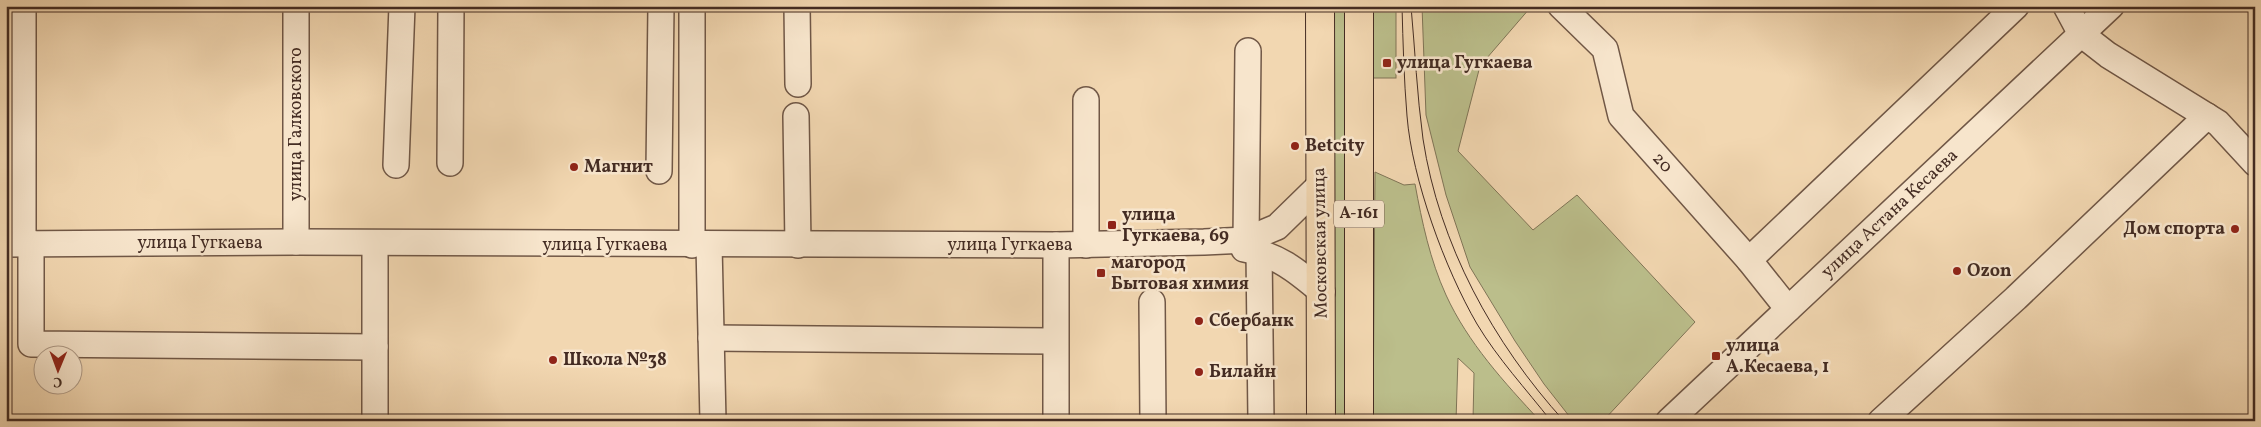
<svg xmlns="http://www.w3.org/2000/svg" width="2261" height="427" viewBox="0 0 2261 427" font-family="Vollkorn,serif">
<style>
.green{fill:#bbbe8b;stroke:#807557}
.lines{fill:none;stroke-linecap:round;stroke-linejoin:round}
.minor-casing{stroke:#705746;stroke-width:28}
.highway-casing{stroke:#442c23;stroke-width:30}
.minor{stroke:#f7e5cc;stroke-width:25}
.highway{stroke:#f2d7b1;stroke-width:28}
.tram{stroke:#442c23;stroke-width:1}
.poi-dot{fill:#8f2418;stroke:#f7e5cc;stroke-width:2}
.labels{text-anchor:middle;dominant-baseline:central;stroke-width:5;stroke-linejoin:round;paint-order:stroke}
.shield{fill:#f7e5cc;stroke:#7a6456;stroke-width:1}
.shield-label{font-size:16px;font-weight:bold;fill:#442c23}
.poi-label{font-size:18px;font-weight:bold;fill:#442c23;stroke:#f7e5cc;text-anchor:start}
.street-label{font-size:18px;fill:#442c23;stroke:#f7e5cc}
</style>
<rect width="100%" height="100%" fill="#f2d7b1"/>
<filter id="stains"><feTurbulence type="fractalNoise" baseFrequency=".004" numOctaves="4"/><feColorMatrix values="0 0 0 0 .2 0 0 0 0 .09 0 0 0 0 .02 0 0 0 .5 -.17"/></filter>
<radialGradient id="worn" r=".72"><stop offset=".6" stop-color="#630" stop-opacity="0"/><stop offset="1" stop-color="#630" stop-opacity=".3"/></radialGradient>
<!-- green -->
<g class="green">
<path d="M 1330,6 L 1345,6 L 1347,421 L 1329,421 Z"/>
<rect x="1365" y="6" width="31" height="72"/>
<path d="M 1422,6 L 1530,8 L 1480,66 L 1458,151 L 1533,230 L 1577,195 L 1695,322 L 1603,421 L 1573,421 L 1544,384 L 1515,341 L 1470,267 L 1446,195 L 1426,115 Z"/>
<path d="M 1375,172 L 1404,185 L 1415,184 C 1422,222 1430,260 1446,295 C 1468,343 1504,382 1540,421 L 1473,421 L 1474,373 L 1458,358 L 1456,421 L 1373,421 Z"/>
</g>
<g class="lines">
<defs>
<g id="minor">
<path d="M 296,6 L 296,242"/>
<path d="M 797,6 L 798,84"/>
<path d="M 1561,6 L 1605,49 L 1621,116 L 1749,260 L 1788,309"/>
<path d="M 2066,6 L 2081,34 L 2108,55 L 2218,123 L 2255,163"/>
<path d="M 796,116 L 798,245"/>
<path d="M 450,163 L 451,6"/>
<path d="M 396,165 L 402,6"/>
<path d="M 659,171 L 661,6"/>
<path d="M 1246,240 L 1248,51"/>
<path d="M 31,243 L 31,344 L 375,347"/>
<path d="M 6,244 L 296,242 L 1056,245 L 1204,242 L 1246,240 L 1277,227 L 1320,185"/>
<path d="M 23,244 L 23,6"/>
<path d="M 692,245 L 692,6"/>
<path d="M 709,245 L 713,421"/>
<path d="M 1056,245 L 1056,421"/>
<path d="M 1086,245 L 1086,100"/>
<path d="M 1244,249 C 1278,255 1296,270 1322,292"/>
<path d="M 1259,251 L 1261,421"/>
<path d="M 1749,260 L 2016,6"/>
<path d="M 1152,302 L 1153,421"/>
<path d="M 711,338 L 1055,341"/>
<path d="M 375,421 L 375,244"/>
<path d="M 1669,421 L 2111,6"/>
<path d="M 1881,421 L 2016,298 L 2207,116"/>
</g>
<g id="highway">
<path d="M 1320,6 L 1321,421"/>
<path d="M 1359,6 L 1359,421"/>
</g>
</defs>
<!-- minor casing -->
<use href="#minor" class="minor-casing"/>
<!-- highway casing -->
<use href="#highway" class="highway-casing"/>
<!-- minor -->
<use href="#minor" class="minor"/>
<!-- highway -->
<use href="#highway" class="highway"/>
<!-- tram -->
<g class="tram">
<path d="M 1402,6 C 1403,43 1404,80 1407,116 C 1412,179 1445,269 1477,324 C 1498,359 1526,389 1551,421"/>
<path d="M 1411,6 C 1415,50 1417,95 1423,139 C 1439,244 1493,343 1564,421"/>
</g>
</g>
<!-- markers -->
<g class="poi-dot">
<rect x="1382" y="58" width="10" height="10" rx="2.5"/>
<circle cx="1295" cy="146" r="5"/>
<circle cx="574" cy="167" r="5"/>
<rect x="1107" y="220" width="10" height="10" rx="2.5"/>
<circle cx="2235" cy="229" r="5"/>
<circle cx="1957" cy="271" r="5"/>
<rect x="1096" y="268" width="10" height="10" rx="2.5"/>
<circle cx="1199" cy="321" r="5"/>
<rect x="1711" y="351" width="10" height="10" rx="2.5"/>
<circle cx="553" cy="360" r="5"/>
<circle cx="1199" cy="372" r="5"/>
</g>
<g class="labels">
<!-- shield labels -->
<rect class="shield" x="1334" y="200.5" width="50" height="27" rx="4"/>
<g class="shield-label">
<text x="1359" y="214">А-161</text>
</g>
<!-- poi labels -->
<g class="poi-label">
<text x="1397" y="63">улица Гугкаева</text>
<text x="1305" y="146">Betcity</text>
<text x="584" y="167">Магнит</text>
<text x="1122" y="215">улица<tspan x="1122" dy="21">Гугкаева, 69</tspan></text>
<text x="2225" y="229" text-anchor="end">Дом спорта</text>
<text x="1111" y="263">магород<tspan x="1111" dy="21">Бытовая химия</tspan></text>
<text x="1967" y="271">Ozon</text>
<text x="1209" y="321">Сбербанк</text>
<text x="1726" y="346">улица<tspan x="1726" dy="21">А.Кесаева, 1</tspan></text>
<text x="563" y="360">Школа №38</text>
<text x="1209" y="372">Билайн</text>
</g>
<!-- street labels -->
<g class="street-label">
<text transform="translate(296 124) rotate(-90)">улица Галковского</text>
<text transform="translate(1662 163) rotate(48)">20</text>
<text transform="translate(1890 214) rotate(-43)">улица Астана Кесаева</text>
<text x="200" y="243">улица Гугкаева</text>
<text transform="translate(1321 243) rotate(-91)">Московская улица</text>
<text x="605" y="245">улица Гугкаева</text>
<text x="1010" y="245">улица Гугкаева</text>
</g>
</g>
<!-- margin -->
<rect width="2261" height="427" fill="none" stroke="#f2d7b1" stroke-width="25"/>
<rect x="8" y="8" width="2246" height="412" fill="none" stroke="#442c23" stroke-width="2.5"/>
<rect x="12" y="12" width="2236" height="402" fill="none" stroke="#442c23"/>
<!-- north arrow -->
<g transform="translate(58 370) rotate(181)"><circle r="24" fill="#f7e5cc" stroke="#af9b88"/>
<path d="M0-4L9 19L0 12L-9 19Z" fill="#8f2418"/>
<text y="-8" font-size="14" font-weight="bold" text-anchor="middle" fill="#442c23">С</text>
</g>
<rect width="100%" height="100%" filter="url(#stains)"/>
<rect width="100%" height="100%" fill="url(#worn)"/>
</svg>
